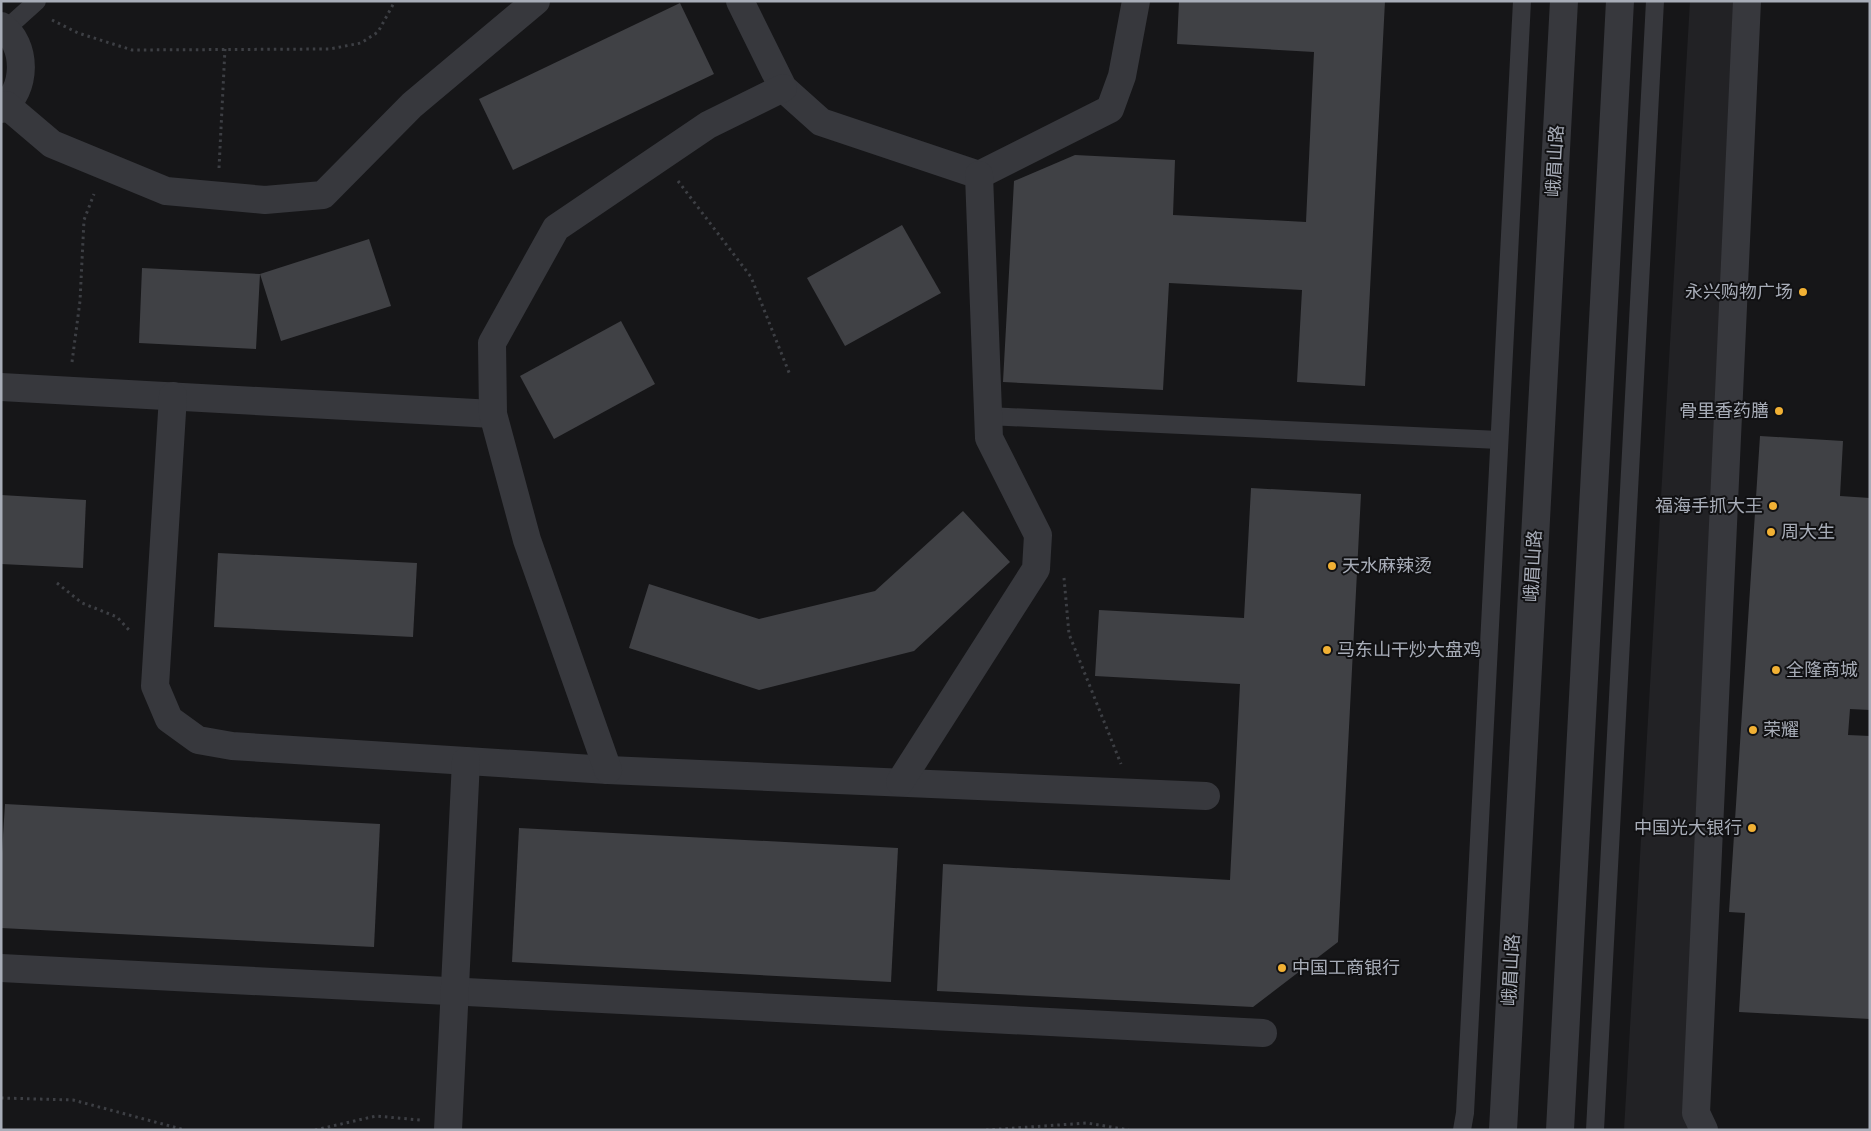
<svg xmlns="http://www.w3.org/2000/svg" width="1871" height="1131" viewBox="0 0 1871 1131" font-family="Signika,'Noto Sans SC',sans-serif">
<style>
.built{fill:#222225}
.building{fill:#404145}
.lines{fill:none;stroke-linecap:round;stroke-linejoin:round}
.path{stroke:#3d3f44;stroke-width:3;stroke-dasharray:2.5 4;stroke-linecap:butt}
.service{stroke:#37383d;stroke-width:18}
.minor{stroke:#37383d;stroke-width:28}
.tertiary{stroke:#37383d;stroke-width:28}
.poi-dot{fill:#f2b134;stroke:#111113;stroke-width:2}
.labels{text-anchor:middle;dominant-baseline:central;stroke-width:4;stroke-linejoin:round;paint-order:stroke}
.street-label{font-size:18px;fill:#a8adb8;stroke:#111113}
.poi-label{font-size:18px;fill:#a8adb8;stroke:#111113;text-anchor:start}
</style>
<rect width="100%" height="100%" fill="#161618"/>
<!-- built -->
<path class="built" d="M 1690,1 L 1757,1 L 1690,1130 L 1624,1130 Z"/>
<!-- building -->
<g class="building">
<path d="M 1179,1 L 1385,1 L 1365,386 L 1297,382 L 1302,290 L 1169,283 L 1163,390 L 1003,382 L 1014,181 L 1075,155 L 1175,160 L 1173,215 L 1306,222 L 1314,52 L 1177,44 Z"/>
<path d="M 680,3 L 714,74 L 513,170 L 479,99 Z"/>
<path d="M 902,225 L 941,293 L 845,346 L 807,278 Z"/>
<path d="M 369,239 L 391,306 L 281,341 L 260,274 L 256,349 L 139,343 L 142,268 L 260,274 Z"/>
<path d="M 621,321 L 655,384 L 554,439 L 520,376 Z"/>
<path d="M 1760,436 L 1843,441 L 1840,496 L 1870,498 L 1870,710 L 1850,709 L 1848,735 L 1870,736 L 1870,1019 L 1739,1012 L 1745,913 L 1729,912 Z"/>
<path d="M 1251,488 L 1361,494 L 1338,942 L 1253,1007 L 937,991 L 943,864 L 1230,880 L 1240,684 L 1095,676 L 1099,610 L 1244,618 Z"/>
<path d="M 1,495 L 86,500 L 83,568 L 1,564 Z"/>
<path d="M 963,511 L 1010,562 L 914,651 L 759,690 L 629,648 L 649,584 L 759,619 L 875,591 Z"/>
<path d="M 218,553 L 417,563 L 413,637 L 214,627 Z"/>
<path d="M 5,804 L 380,824 L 374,947 L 1,928 L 1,869 Z"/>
<path d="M 519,828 L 898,848 L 891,982 L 512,962 Z"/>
</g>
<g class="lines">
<!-- path -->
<g class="path">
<path d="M 52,20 L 78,33 L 132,50 L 330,49 L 361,43 L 378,32 L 395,1"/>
<path d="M 219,168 L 225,49"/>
<path d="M 678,181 L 751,277 L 790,375"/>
<path d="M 72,362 L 80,301 L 84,220 L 94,194"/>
<path d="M 1064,578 L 1069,634 L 1121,764"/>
<path d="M 57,583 L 82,603 L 117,617 L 129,630"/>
<path d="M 1,1098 L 73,1100 L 185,1130"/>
<path d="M 315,1130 L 376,1116 L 420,1120"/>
<path d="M 986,1130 L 1087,1123 L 1129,1130"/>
</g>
<!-- service -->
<g class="service">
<path d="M 6,29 L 37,1"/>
<path d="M 988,416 L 1499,440"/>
<path d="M 1462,1130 L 1465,1113 L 1522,1"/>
<path d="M 1595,1130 L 1655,1"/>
</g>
<!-- minor -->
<g class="minor">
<path d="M 740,1 L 783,88 L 821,122 L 979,175 L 1110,109 L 1122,76 L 1136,1"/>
<path d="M 1,26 C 28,44 27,91 1,109"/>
<path d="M 6,105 L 52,144 L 166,191 L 265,200 L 323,195 L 412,105 L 536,1"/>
<path d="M 1,387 L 493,414"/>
<path d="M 173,396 L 155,686 L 169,719 L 198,740 L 232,746 L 608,770 L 1206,796"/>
<path d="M 608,770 L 527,540 L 493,414 L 492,343 L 556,228 L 708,125 L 783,88"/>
<path d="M 900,782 L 1036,569 L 1038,535 L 989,438 L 979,175"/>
<path d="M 1,968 L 1263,1033"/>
<path d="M 448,1130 L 466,761"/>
<path d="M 1704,1130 L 1696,1113 L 1747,1"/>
</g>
<!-- tertiary -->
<g class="tertiary">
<path d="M 1503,1130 L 1564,1"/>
<path d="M 1560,1130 L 1620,1"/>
</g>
</g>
<!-- markers -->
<g class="poi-dot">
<circle cx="1803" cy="292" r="5"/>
<circle cx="1779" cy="411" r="5"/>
<circle cx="1773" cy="506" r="5"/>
<circle cx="1771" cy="532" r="5"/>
<circle cx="1332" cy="566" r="5"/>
<circle cx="1327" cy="650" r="5"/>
<circle cx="1776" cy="670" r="5"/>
<circle cx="1753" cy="730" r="5"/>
<circle cx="1752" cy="828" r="5"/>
<circle cx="1282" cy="968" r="5"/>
</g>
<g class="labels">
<!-- street labels -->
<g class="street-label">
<text transform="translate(1555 161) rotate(-87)">峨眉山路</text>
<text transform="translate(1533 566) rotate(-87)">峨眉山路</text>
<text transform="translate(1511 970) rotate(-87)">峨眉山路</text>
</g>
<!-- poi labels -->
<g class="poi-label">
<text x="1793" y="292" text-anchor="end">永兴购物广场</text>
<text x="1769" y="411" text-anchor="end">骨里香药膳</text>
<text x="1763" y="506" text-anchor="end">福海手抓大王</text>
<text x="1781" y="532">周大生</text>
<text x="1342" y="566">天水麻辣烫</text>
<text x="1337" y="650">马东山干炒大盘鸡</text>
<text x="1786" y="670">全隆商城</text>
<text x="1763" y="730">荣耀</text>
<text x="1742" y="828" text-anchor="end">中国光大银行</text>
<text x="1292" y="968">中国工商银行</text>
</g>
</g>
<!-- border -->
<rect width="1871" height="1131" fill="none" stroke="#a8adb8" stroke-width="5"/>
</svg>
